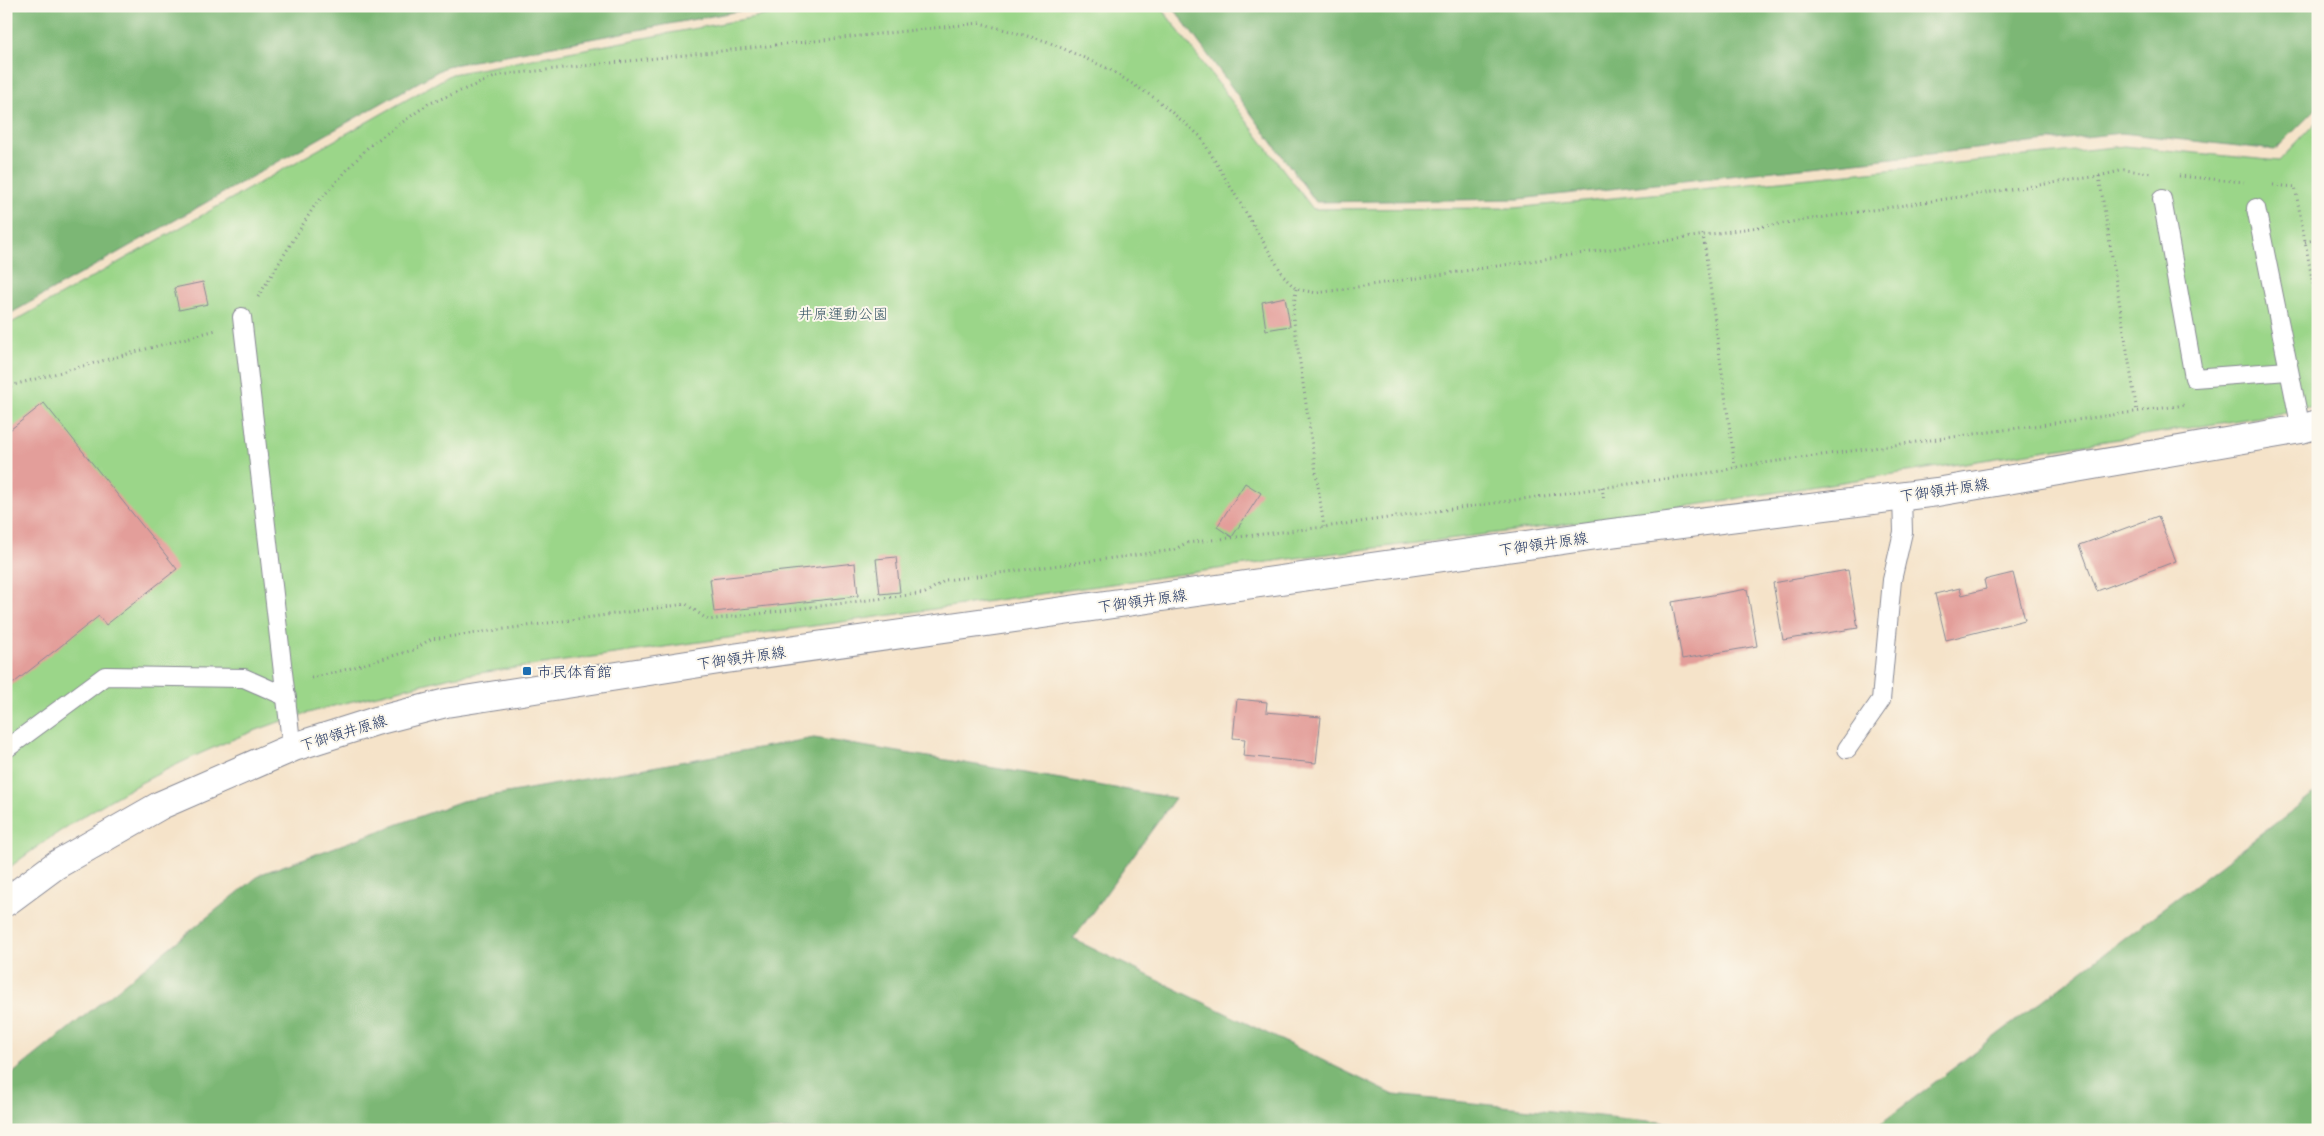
<svg xmlns="http://www.w3.org/2000/svg" width="2324" height="1136" viewBox="0 0 2324 1136" font-family="Mali,'Klee One',sans-serif">
<style>
.green{fill:#9bd689;stroke:#5b8274}
.forest{fill:#7cb775;stroke:#4c736a}
.building{fill:#e39e9a}
.lines{fill:none;stroke-linecap:round;stroke-linejoin:round}
.lane-casing{stroke:#888994;stroke-width:20}
.secondary-casing{stroke:#888994;stroke-width:30}
.path{stroke:#888994;stroke-width:3;stroke-dasharray:1 4;stroke-linecap:butt}
.lane{stroke:#fff;stroke-width:18}
.secondary{stroke:#fff;stroke-width:28}
.poi-dot{fill:#1f6fb2;stroke:#fbf7ec;stroke-width:2}
.labels{text-anchor:middle;dominant-baseline:central;stroke-width:4;stroke-linejoin:round;paint-order:stroke}
.park-label{font-size:15px;fill:#3b5969;stroke:#fbf7ec}
.street-label{font-size:15px;fill:#1b2f5e;stroke:#fbf7ec}
.poi-label{font-size:15px;fill:#1b2f5e;stroke:#fbf7ec;text-anchor:start}
</style>
<rect width="100%" height="100%" fill="#fbf7ec"/>
<filter id="ink" filterUnits="userSpaceOnUse"><feTurbulence type="fractalNoise" baseFrequency=".02" numOctaves="2"/><feDisplacementMap in="SourceGraphic" scale="10" xChannelSelector="R" yChannelSelector="G"/><feConvolveMatrix kernelMatrix="1 2 1 2 8 2 1 2 1" color-interpolation-filters="sRGB"/></filter>
<filter id="wash" filterUnits="userSpaceOnUse"><feTurbulence type="fractalNoise" baseFrequency=".0096" numOctaves="4" result="noise"/><feDisplacementMap in="SourceGraphic" scale="20" xChannelSelector="R" yChannelSelector="G"/><feGaussianBlur stdDeviation="1.12" result="paint"/><feColorMatrix in="noise" values="0 0 0 0 0 0 0 0 0 0 0 0 0 0 0 0 0 1.4 0 .05"/><feComposite in="paint" operator="in"/></filter>
<g filter="url(#wash)">
<rect width="100%" height="100%" fill="#f5e3c9"/>
<!-- green -->
<path class="green" d="M 814,6 L 1148,6 L 1162,9 L 1313,209 L 1514,208 L 2124,146 L 2279,161 L 2318,120 L 2318,405 L 2272,415 L 1593,521 L 1296,558 L 451,677 C 386,694 316,707 254,731 C 166,765 81,812 6,870 L 6,326 L 452,74 Z"/>
<!-- forest -->
<g class="forest">
<path d="M 6,6 L 765,6 L 447,66 L 6,316 Z"/>
<path d="M 1172,6 L 2318,6 L 2318,107 L 2275,150 L 2121,133 L 1519,199 L 1316,202 Z"/>
<path d="M 814,738 L 1175,798 L 1073,939 L 1394,1095 L 1736,1130 L 6,1130 L 6,1082 L 12,1074 L 261,874 L 462,801 Z"/>
<path d="M 2318,791 L 2318,1130 L 1872,1130 Z"/>
</g>
<g id="blocks">
<!-- building -->
<g class="building">
<path d="M 203,282 L 208,304 L 179,310 L 174,288 Z"/>
<path d="M 1285,297 L 1290,326 L 1266,330 L 1262,302 Z"/>
<path d="M 44,403 L 177,569 L 106,625 L 99,616 L 6,689 L 6,433 Z"/>
<path d="M 1245,483 L 1261,493 L 1232,537 L 1217,527 Z"/>
<path d="M 2158,516 L 2176,561 L 2097,591 L 2080,545 Z"/>
<path d="M 896,557 L 900,592 L 880,594 L 876,559 Z"/>
<path d="M 855,563 L 858,596 L 714,612 L 710,579 Z"/>
<path d="M 1848,570 L 1858,628 L 1783,640 L 1773,583 Z"/>
<path d="M 2013,573 L 2025,620 L 1946,640 L 1935,594 L 1960,588 L 1962,595 L 1986,589 L 1984,580 Z"/>
<path d="M 1747,589 L 1757,646 L 1682,659 L 1672,602 Z"/>
<path d="M 1237,699 L 1267,702 L 1266,712 L 1321,717 L 1316,763 L 1243,756 L 1245,739 L 1233,738 Z"/>
</g>
</g>
</g>
<g filter="url(#ink)">
<use href="#blocks" fill-opacity="0" stroke="#888994" stroke-width="1"/>
<g class="lines">
<defs>
<g id="lane">
<path d="M 2162,199 L 2194,378 L 2288,371"/>
<path d="M 2256,208 L 2301,429"/>
<path d="M 242,317 L 290,733 L 294,747"/>
<path d="M 6,749 L 105,676 L 244,678 L 287,697"/>
<path d="M 1847,749 L 1881,700 L 1892,580 L 1903,532 L 1902,495"/>
</g>
<path id="secondary" d="M 6,902 L 56,865 L 161,805 L 294,747 L 376,721 L 446,703 L 719,660 L 1611,533 L 1937,492 L 2301,429 L 2318,424"/>
</defs>
<!-- lane casing -->
<use href="#lane" class="lane-casing"/>
<!-- secondary casing -->
<use href="#secondary" class="secondary-casing"/>
<!-- path -->
<g class="path">
<path d="M 2099,176 L 2137,412"/>
<path d="M 2179,176 L 2244,182"/>
<path d="M 2273,185 L 2295,187 L 2318,311"/>
<path d="M 1703,234 L 1735,467"/>
<path d="M 2305,242 L 2318,239"/>
<path d="M 1296,289 L 1293,315 L 1324,527"/>
<path d="M 258,297 L 315,205 L 369,146 L 428,104 L 500,75 L 980,23 L 1046,41 L 1109,69 L 1156,99 L 1200,136 L 1285,278 L 1296,289 L 1317,293 L 2099,176 L 2124,170 L 2152,173"/>
<path d="M 6,387 L 216,330"/>
<path d="M 1602,487 L 1604,501"/>
<path d="M 311,678 L 344,670 L 413,650 L 431,639 L 447,637 L 686,604 L 708,620 L 925,593 L 946,580 L 1174,550 L 1186,543 L 1324,527 L 1721,471 L 1742,466 L 2185,405"/>
</g>
<!-- lane -->
<use href="#lane" class="lane"/>
<!-- secondary -->
<use href="#secondary" class="secondary"/>
</g>
</g>
<!-- markers -->
<rect class="poi-dot" x="522" y="666" width="10" height="10" rx="2.5"/>
<g class="labels">
<!-- park labels -->
<g class="park-label">
<text x="843" y="313">井原運動公園</text>
</g>
<!-- street labels -->
<g class="street-label">
<text transform="translate(1944 489) rotate(-8)">下御領井原線</text>
<text transform="translate(1543 543) rotate(-8)">下御領井原線</text>
<text transform="translate(1142 600) rotate(-8)">下御領井原線</text>
<text transform="translate(741 657) rotate(-8)">下御領井原線</text>
<text transform="translate(343 732) rotate(-17)">下御領井原線</text>
</g>
<!-- poi labels -->
<g class="poi-label">
<text x="537" y="671">市民体育館</text>
</g>
</g>
<!-- margin -->
<rect width="2324" height="1136" fill="none" stroke="#fbf7ec" stroke-width="25"/>
</svg>
